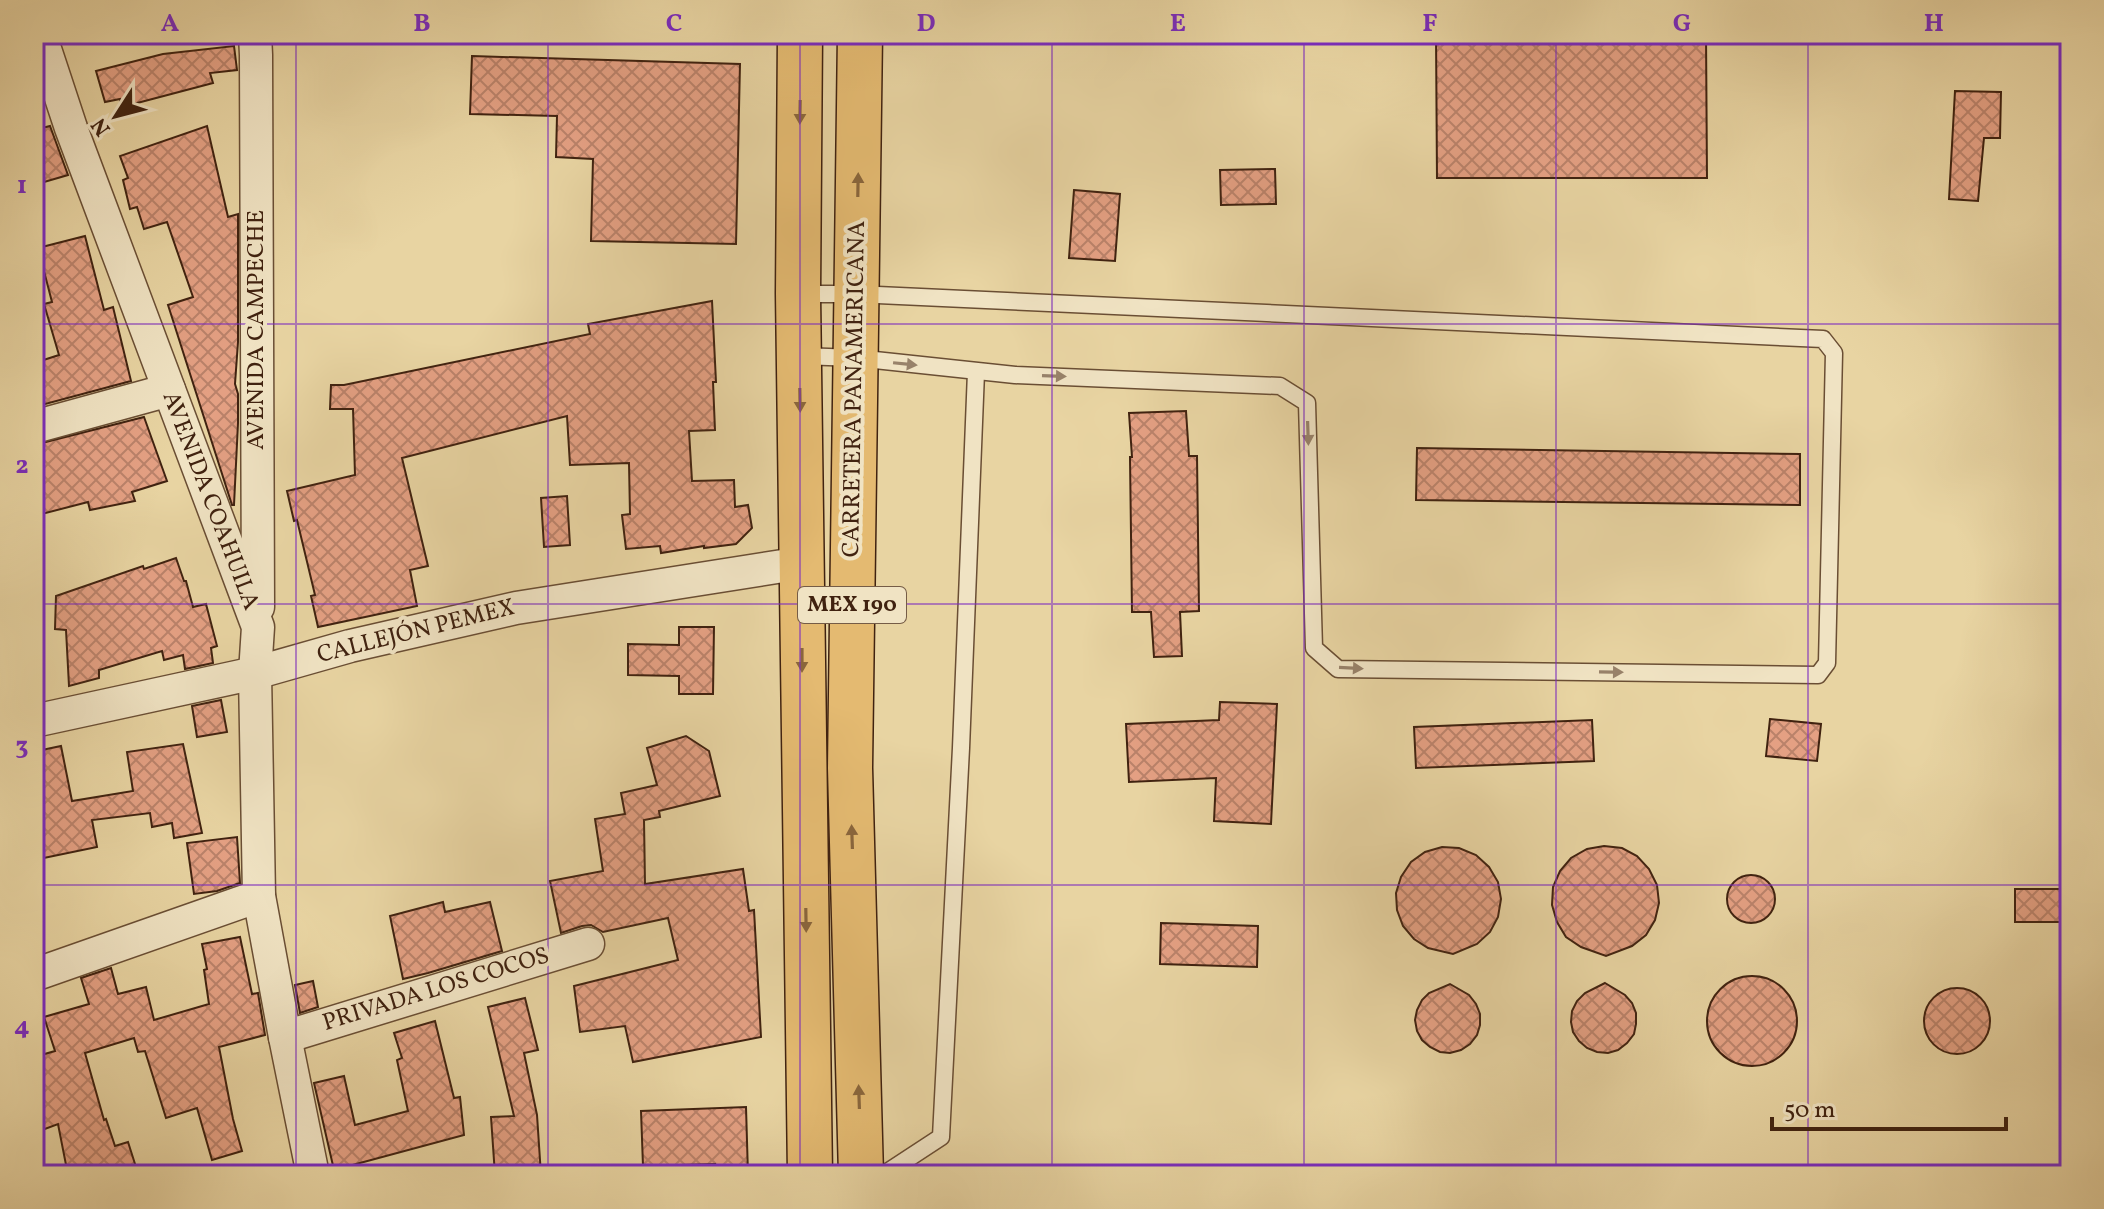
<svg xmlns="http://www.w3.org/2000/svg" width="2104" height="1209" viewBox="0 0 2104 1209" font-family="Vollkorn,serif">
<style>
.building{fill:url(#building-cross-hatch);stroke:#402210;stroke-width:2}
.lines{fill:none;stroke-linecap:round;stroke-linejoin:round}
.lane-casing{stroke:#6a4e34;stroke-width:19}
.street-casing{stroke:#6a4e34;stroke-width:35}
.primary-casing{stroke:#402210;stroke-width:47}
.lane{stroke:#f0e3c3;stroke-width:16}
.street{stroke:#f0e3c3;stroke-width:32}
.primary{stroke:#e4ba71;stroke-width:44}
.oneway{fill:#8a663c}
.oneway2{fill:#98826a}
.grid{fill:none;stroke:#7b2cbf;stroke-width:2;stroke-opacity:0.55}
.labels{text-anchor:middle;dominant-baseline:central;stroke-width:8;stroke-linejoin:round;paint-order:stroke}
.shield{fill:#f0e3c3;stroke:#755c46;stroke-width:2}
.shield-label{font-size:22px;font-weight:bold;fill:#402210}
.street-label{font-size:24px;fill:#402210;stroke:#f0e3c3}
.neatline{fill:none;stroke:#7b2cbf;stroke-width:3}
.grid-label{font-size:26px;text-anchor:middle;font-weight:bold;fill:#7b2cbf}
</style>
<defs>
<pattern id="building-cross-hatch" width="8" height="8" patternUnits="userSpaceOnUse" patternTransform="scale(2)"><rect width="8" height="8" fill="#e4a083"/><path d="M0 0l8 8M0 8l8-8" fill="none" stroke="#ba826a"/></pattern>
</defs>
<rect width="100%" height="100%" fill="#e8d4a2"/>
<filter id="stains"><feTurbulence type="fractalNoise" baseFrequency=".0025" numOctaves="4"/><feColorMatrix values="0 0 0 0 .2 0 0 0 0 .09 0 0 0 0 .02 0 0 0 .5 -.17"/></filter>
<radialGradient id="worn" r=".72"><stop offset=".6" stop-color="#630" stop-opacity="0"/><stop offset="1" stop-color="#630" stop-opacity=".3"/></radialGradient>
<!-- building -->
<g class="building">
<path d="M 1436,34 L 1706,34 L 1707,178 L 1437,178 Z"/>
<path d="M 234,46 L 237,70 L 210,73 L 213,83 L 122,107 L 120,99 L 105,102 L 96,71 L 163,54 Z"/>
<path d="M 472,56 L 740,64 L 736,244 L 591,241 L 593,159 L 556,157 L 557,116 L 470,114 Z"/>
<path d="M 1955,91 L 2001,92 L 2000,138 L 1984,138 L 1978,201 L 1949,199 Z"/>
<path d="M 50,126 L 68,175 L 34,185 L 34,130 Z"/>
<path d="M 207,126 L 228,217 L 238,214 L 238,342 L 235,384 L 238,394 L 238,423 L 234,505 L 232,505 L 168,305 L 193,297 L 167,222 L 144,229 L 137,207 L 130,209 L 123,180 L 128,178 L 120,156 Z"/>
<path d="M 1275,169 L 1276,204 L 1221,205 L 1220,170 Z"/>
<path d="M 1074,190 L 1120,194 L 1115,261 L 1069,258 Z"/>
<path d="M 85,236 L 104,310 L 113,307 L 131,381 L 34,407 L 34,363 L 59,355 L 44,304 L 52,302 L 38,248 Z"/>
<path d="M 712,301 L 716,382 L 713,382 L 715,430 L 689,431 L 692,481 L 734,480 L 735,507 L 748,505 L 752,528 L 736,544 L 704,548 L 704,546 L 661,553 L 660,546 L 626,549 L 622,515 L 630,514 L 629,463 L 570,465 L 567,416 L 402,458 L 428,566 L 410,570 L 417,606 L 318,627 L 311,596 L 315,595 L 297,520 L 294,521 L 287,491 L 355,475 L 353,409 L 330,409 L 331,385 L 344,385 L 590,334 L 588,324 Z"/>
<path d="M 1186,411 L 1189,456 L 1197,456 L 1199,611 L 1180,612 L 1182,656 L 1154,657 L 1151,612 L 1132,612 L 1130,457 L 1132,457 L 1129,413 Z"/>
<path d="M 144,417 L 167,481 L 132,492 L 135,501 L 90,510 L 88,502 L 34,516 L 34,445 Z"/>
<path d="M 1417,448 L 1800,454 L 1800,505 L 1416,500 Z"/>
<path d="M 567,496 L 570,545 L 544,547 L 541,498 Z"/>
<path d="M 176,558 L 184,581 L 186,581 L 193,607 L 206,604 L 217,646 L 211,648 L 213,663 L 185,669 L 183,655 L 164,660 L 162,651 L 99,670 L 99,678 L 69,686 L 66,630 L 55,629 L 56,596 L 143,566 L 144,569 Z"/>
<path d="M 679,627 L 714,627 L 713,694 L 679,694 L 679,676 L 628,675 L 628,644 L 679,645 Z"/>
<path d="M 221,700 L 227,732 L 197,737 L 192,706 Z"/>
<path d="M 1220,702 L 1277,704 L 1271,824 L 1214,821 L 1216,778 L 1129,782 L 1126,724 L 1219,720 Z"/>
<path d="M 1770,719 L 1821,724 L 1817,761 L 1766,756 Z"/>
<path d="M 1592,720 L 1594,761 L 1416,768 L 1414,727 Z"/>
<path d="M 686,736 L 709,751 L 720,796 L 659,811 L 660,817 L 644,820 L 645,884 L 743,869 L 749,911 L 754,910 L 761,1037 L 633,1062 L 625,1026 L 580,1032 L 574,986 L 678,960 L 668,918 L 603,932 L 591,925 L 582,926 L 561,933 L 550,881 L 603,871 L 595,819 L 625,814 L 621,793 L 657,785 L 647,748 Z"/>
<path d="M 183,744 L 202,833 L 174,838 L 172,823 L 152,827 L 150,813 L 92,820 L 97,847 L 34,860 L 34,771 L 41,770 L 37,751 L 61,746 L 72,801 L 133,791 L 127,752 Z"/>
<path d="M 237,837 L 240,883 L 217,891 L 194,894 L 187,843 Z"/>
<path d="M 1604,846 L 1622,848 L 1637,856 L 1649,869 L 1657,885 L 1659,903 L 1655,920 L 1646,935 L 1632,946 L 1606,956 L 1581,947 L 1566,937 L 1557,922 L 1552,905 L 1553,887 L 1560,871 L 1571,858 L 1587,849 Z"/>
<path d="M 1442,847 L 1459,848 L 1476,855 L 1489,867 L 1498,882 L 1501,899 L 1498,917 L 1490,932 L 1477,944 L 1453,954 L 1428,948 L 1414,939 L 1403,926 L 1397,910 L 1396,893 L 1401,877 L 1411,862 L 1425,852 Z"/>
<circle cx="1751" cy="899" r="24"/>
<path d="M 2015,889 L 2067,889 L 2066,922 L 2015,922 Z"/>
<path d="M 443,902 L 445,912 L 490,902 L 502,951 L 428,973 L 403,979 L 390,916 Z"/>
<path d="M 1161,923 L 1258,926 L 1257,967 L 1160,964 Z"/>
<path d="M 240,937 L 252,994 L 258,993 L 265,1035 L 219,1047 L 233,1119 L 242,1151 L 212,1160 L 197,1108 L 166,1118 L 145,1051 L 138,1052 L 134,1038 L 85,1053 L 104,1120 L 106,1119 L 115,1146 L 128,1142 L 136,1167 L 111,1175 L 68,1175 L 58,1124 L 34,1133 L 34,1057 L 55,1051 L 44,1017 L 89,1004 L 81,978 L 111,968 L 118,994 L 146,987 L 154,1020 L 209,1004 L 204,970 L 207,969 L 202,944 Z"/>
<circle cx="1752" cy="1021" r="45"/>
<path d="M 313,981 L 318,1007 L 300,1013 L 295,985 Z"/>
<path d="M 1605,983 L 1625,995 L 1632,1003 L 1636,1013 L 1636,1024 L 1634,1034 L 1627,1043 L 1618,1050 L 1608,1053 L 1597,1052 L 1587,1048 L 1579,1041 L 1573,1032 L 1571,1022 L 1572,1011 L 1577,1001 L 1585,993 Z"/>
<path d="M 1450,984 L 1469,995 L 1476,1004 L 1480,1014 L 1480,1025 L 1477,1035 L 1470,1044 L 1461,1050 L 1450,1053 L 1440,1052 L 1430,1047 L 1422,1040 L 1417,1031 L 1415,1020 L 1417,1010 L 1422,1000 L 1429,993 Z"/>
<circle cx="1957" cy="1021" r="33"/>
<path d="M 525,998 L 538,1050 L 524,1053 L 537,1115 L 541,1175 L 495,1175 L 491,1117 L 514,1116 L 488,1007 Z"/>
<path d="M 435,1021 L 454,1098 L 460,1097 L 464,1135 L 334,1170 L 314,1083 L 344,1076 L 355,1125 L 408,1111 L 397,1060 L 402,1058 L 394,1033 Z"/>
<path d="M 746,1107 L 748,1175 L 715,1175 L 715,1164 L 643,1166 L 641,1111 Z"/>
</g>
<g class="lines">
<defs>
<g id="lane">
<path d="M 799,294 L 856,294 L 1823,339 L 1834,353 L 1827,663 L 1818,675 L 1338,669 L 1314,648 L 1307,403 L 1280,386 L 1015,375 L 856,358 L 801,356"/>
<path d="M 883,1175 L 941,1137 L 961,748 L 976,372"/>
</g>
<g id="street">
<path d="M 40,34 L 71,128 L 258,627 L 255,673 L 259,896 L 285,1037 L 313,1175"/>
<path d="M 255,34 L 256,55 L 258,607"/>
<path d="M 34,427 L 169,390"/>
<path d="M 34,721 L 255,673 L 350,646 L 516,608 L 802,563"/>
<path d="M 34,975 L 259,896"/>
<path d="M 285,1037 L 588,944"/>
</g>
<g id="primary">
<path d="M 800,34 L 798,294 L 810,1175"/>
<path d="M 860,34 L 850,768 L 861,1175"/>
</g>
</defs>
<!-- lane casing -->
<use href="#lane" class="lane-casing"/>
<!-- street casing -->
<use href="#street" class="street-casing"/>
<!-- primary casing -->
<use href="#primary" class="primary-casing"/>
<!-- lane -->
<use href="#lane" class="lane"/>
<!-- street -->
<use href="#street" class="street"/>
<!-- primary -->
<use href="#primary" class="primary"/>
</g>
<!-- one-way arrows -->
<defs><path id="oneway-solid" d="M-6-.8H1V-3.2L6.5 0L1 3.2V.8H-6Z" transform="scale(2)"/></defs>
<g class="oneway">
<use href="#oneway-solid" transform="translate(800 112) rotate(91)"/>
<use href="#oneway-solid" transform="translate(858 185) rotate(-89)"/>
<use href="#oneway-solid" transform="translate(800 400) rotate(89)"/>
<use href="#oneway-solid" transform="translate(802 660) rotate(90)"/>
<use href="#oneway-solid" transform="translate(852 837) rotate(-92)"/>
<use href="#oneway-solid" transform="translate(806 920) rotate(89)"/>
<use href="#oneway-solid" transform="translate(859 1097) rotate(-92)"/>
</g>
<g class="oneway2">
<use href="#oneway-solid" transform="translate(905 364) rotate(6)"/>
<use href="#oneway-solid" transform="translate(1054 376) rotate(2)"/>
<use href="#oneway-solid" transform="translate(1308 433) rotate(88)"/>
<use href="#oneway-solid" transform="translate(1351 668) rotate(3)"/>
<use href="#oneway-solid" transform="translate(1611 672) rotate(1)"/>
</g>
<!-- grid -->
<path class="grid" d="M 296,34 L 296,1175M 548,34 L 548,1175M 800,34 L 800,1175M 1052,34 L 1052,1175M 1304,34 L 1304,1175M 1556,34 L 1556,1175M 1808,34 L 1808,1175M 34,324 L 2070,324M 34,604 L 2070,604M 34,885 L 2070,885"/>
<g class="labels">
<!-- shield labels -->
<rect class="shield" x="798" y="587" width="108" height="36" rx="6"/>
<g class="shield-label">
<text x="852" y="605">MEX 190</text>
</g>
<!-- street labels -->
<g class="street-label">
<text transform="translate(257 330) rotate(-90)">AVENIDA CAMPECHE</text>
<text transform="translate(855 389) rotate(-89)">CARRETERA PANAMERICANA</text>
<text transform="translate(210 501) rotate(69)">AVENIDA COAHUILA</text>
<text transform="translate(416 632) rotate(-14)">CALLEJÓN PEMEX</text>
<text transform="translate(436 990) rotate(-17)">PRIVADA LOS COCOS</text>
</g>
</g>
<!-- margin -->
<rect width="2104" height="1209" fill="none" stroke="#e8d4a2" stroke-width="88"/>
<!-- north arrow -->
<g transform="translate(116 116) rotate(234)" stroke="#f0e3c3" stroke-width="6" paint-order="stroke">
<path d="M0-6L14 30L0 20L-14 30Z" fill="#402210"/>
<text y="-12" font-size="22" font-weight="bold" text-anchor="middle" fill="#402210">N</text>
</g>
<!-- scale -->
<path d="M1772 1117v12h234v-12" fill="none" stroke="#402210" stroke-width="4"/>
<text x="1784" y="1117" font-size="24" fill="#402210" stroke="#f0e3c3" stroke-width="6" paint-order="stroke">50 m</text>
<rect x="44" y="44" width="2016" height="1121" class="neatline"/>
<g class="grid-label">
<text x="170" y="31">A</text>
<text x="422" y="31">B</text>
<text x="674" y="31">C</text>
<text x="926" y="31">D</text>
<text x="1178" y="31">E</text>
<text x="1430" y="31">F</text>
<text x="1682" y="31">G</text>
<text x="1934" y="31">H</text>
<text x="22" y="193">1</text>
<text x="22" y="473">2</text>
<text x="22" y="754">3</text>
<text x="22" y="1034">4</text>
</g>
<rect width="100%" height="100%" filter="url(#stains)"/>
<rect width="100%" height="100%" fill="url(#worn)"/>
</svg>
